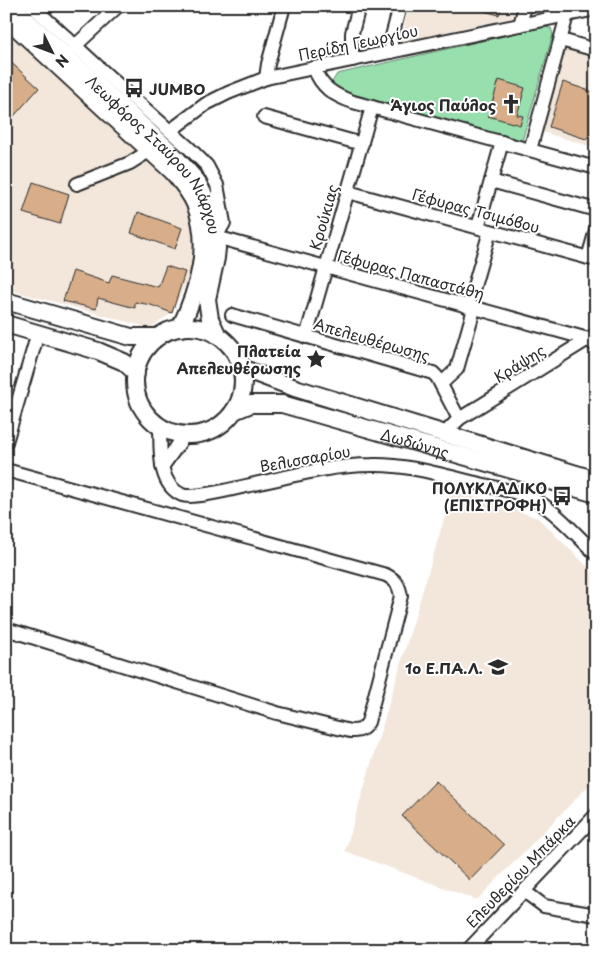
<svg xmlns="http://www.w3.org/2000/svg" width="602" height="956" viewBox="0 0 602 956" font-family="'Playpen Sans',sans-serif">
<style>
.built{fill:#f3e7dc}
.green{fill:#98dfae;stroke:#62856c}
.building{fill:#d7ae89;stroke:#2b2b2b}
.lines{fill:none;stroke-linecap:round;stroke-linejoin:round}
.minor-casing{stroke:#2b2b2b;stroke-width:16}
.major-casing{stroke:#2b2b2b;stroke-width:20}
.minor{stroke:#fff;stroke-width:12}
.major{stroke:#fff;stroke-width:16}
.labels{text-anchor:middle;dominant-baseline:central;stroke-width:4;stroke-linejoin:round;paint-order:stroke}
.street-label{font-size:15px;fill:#2b2b2b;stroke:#fff}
.poi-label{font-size:15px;font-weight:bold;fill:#2b2b2b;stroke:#fff;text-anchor:end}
</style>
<rect width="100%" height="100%" fill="#fff"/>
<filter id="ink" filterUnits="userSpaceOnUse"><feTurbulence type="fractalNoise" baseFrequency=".02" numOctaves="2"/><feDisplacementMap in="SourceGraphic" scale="10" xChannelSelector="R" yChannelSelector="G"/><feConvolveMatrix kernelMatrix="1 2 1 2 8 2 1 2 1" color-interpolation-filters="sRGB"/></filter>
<g filter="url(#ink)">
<!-- built -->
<g class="built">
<path d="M 409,6 L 518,6 L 515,17 L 400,42 Z"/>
<path d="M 6,29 L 157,163 L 183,197 L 189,213 L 193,233 L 193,262 L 191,272 L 172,313 L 150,328 L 6,289 Z"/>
<path d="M 566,48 L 596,57 L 596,148 L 542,132 Z"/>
<path d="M 453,489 L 538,518 L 596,575 L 596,778 L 477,900 L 345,851 Z"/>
</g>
<!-- green -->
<path class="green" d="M 543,27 L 551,28 L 553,34 L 522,141 L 342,91 L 334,86 L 332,82 L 337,74 Z"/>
<!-- building -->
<g class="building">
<path d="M 476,6 L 502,6 L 499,15 L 476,9 Z"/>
<path d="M 6,58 L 39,88 L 6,125 Z"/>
<path d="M 499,80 L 525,88 L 517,115 L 523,116 L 520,125 L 488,116 Z"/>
<path d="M 563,82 L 596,93 L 596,129 L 586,139 L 549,127 Z"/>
<path d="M 33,182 L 69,194 L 60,224 L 23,213 Z"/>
<path d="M 138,212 L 182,228 L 175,249 L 131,233 Z"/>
<path d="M 166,266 L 185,272 L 172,313 L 151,305 L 135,302 L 135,308 L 98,298 L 96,309 L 63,301 L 73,271 L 109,283 L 112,275 L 158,287 Z"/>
<path d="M 436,781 L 504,845 L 470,880 L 402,816 Z"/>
</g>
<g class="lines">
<defs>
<g id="minor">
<path d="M 32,6 L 107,75 L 189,148 L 207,166 L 217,185 L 224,223 L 216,237 L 588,339 L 596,346"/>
<path d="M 520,25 L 525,6"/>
<path d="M 561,40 L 596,50"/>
<path d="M 75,46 L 118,6"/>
<path d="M 391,52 L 391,40 L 400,6"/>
<path d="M 352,60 L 352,33 L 359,6"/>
<path d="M 314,68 C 321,87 333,95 353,102 L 596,168"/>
<path d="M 266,78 L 268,64 L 284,6"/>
<path d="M 264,117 L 362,144"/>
<path d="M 170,131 L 206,104 L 228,93 L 266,78 L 596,9"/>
<path d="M 530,150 L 569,8"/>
<path d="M 491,181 L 596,210"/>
<path d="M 77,184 L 130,163 L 149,151"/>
<path d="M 348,192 L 596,260"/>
<path d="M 478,227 L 502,142"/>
<path d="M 588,258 L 596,230"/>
<path d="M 468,307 L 490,231"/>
<path d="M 232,315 L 433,373 L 437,377 L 459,419 L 450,428 L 447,435"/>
<path d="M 306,337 L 372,107"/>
<path d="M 441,384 L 457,369 L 474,309"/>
<path d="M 459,419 L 593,336"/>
<path d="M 160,427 C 161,449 157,484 182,495 C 195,500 247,485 264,482 C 299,474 335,465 372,465 C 406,464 442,475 476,483 C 497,488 521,492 540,503 C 560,515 579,538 596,554"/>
<path d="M 6,442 L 38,333"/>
<path d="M 162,467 L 185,435"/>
<path d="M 6,470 L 386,575 C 396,580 399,585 401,596 L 368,722 C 363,730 360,731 350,731 L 277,713 L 6,629"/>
<path d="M 524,891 L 544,906 L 596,915"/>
<path d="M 468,950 L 596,815"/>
</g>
<g id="major">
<path id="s1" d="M 11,6 L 170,151 L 196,180 L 209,205 L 215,228 L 217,248 L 216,258 L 207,299 L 210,319 L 218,336"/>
<path d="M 6,18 L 173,172 C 181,182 190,192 195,204 C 212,246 198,290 180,328"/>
<path d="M 6,301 L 131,337 L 158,337"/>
<path d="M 6,324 L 98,351 L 124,362 L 136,373"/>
<circle cx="189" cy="381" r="54"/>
<path d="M 241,368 L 295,388 L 596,480"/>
<path id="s2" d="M 234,411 L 251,404 L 282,404 L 596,494"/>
</g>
</defs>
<!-- minor casing -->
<use href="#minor" class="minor-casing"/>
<!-- major casing -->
<use href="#major" class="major-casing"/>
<!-- minor -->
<use href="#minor" class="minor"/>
<!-- major -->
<use href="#major" class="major"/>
</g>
</g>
<!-- icons -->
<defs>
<symbol id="bus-bare" viewBox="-9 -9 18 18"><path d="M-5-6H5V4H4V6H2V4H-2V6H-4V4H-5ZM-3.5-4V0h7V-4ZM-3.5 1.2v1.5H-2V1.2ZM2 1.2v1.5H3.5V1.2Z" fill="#2b2b2b" stroke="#fff" stroke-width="2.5" paint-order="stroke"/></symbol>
<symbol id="church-bare" viewBox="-9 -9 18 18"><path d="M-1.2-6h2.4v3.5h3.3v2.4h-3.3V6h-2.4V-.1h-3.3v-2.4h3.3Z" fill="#2b2b2b" stroke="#fff" stroke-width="2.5" paint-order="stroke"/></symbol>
<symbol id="sight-bare" viewBox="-9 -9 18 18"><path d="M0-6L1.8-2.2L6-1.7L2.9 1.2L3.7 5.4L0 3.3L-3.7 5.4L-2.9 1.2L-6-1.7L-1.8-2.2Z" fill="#2b2b2b" stroke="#fff" stroke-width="2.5" paint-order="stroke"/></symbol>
<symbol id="school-bare" viewBox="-9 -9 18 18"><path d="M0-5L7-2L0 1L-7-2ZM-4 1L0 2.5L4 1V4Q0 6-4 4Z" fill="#2b2b2b" stroke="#fff" stroke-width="2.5" paint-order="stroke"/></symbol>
</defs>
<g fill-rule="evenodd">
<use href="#bus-bare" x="120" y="74" width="28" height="28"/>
<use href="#church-bare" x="497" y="90" width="28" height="28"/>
<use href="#sight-bare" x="302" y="345" width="28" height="28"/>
<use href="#bus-bare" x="548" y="482" width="28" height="28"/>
<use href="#school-bare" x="484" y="653" width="28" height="28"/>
</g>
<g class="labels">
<!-- street labels -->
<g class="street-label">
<text transform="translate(358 42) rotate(-12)">Περίδη Γεωργίου</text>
<text stroke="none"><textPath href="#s1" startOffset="209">Λεωφόρος Σταύρου Νιάρχου</textPath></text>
<text transform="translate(476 210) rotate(15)">Γέφυρας Τσιμόβου</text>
<text transform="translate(323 217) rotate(-74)">Κρούκιας</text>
<text transform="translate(411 274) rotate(15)">Γέφυρας Παπαστάθη</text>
<text transform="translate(372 339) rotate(16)">Απελευθέρωσης</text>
<text transform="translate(519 363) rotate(-32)">Κράψης</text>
<text stroke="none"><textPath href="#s2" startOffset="188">Δωδώνης</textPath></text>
<text transform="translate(305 458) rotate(-10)">Βελισσαρίου</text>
<text transform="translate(520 871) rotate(-46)">Ελευθερίου Μπάρκα</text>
</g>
<!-- poi labels -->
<g class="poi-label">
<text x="149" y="88" text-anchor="start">JUMBO</text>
<text x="496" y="104">Άγιος Παύλος</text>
<text x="301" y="350">Πλατεία<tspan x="301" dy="17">Απελευθέρωσης</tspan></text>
<text x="547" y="487">ΠΟΛΥΚΛΑΔΙΚΟ<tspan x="547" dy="17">(ΕΠΙΣΤΡΟΦΗ)</tspan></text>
<text x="483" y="667">1ο Ε.ΠΑ.Λ.</text>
</g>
</g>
<!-- margin -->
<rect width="602" height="956" fill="none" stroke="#fff" stroke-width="25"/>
<rect x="12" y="12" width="577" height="931" fill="none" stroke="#2b2b2b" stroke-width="2" filter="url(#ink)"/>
<!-- north arrow -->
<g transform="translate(52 52) rotate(132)" stroke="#ffffff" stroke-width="4" paint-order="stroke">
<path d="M0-4L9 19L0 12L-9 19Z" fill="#2b2b2b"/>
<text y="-8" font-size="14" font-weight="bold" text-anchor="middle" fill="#2b2b2b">N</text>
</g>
</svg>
